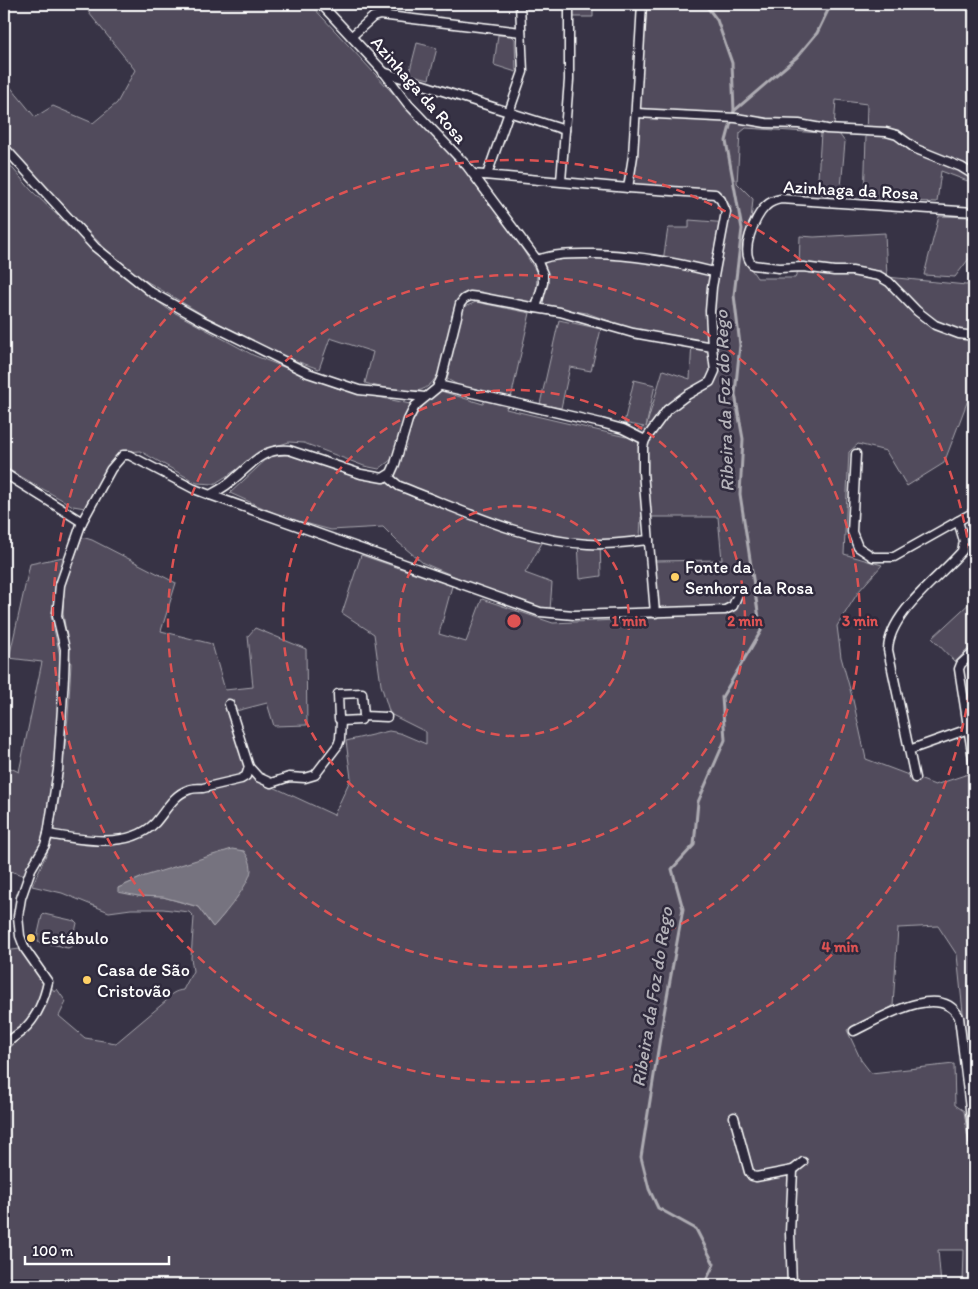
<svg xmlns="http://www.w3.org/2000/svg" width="978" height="1289" viewBox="0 0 978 1289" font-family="Itim,sans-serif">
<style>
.green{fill:#514c5c;stroke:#a8a6ae;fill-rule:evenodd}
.water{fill:#76737f;stroke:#adabb2}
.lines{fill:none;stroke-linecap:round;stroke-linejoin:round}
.stream{stroke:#adabb2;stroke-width:3}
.street-casing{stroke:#fff;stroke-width:11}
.street{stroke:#2f2a3d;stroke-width:8}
.ring{fill:none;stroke:#de5353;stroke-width:2.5;stroke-dasharray:9 6}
.poi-dot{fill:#ffd166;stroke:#2f2a3d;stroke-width:2}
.labels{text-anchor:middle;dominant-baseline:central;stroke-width:5;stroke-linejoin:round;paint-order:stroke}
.street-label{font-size:18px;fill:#fff;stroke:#2f2a3d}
.poi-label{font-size:18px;fill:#fff;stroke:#2f2a3d;text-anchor:start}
.water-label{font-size:19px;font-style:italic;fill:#b4b2b9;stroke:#2f2a3d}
.centre{fill:#de5353;stroke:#2f2a3d;stroke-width:2.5}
.ring-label{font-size:15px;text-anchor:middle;font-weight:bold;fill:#de5353;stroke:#2f2a3d;stroke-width:5;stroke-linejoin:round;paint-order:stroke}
</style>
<rect width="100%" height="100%" fill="#373345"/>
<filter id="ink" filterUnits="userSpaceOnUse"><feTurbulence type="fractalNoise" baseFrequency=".02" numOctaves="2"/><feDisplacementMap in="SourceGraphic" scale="10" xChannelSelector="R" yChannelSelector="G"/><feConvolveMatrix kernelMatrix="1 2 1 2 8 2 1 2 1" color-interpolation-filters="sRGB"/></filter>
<g filter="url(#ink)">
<!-- green -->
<g class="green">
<path d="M 87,4 L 310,4 L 402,103 L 455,156 L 516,238 L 537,273 L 536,296 L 529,303 C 515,300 473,289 462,296 C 455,300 454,309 452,316 C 448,337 445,382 421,390 C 408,394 378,387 365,383 L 373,352 L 330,338 L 319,369 L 285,357 L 210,319 L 126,269 L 36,180 L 4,143 L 4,79 L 35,117 L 53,106 L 93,123 L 117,103 L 135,70 L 89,13 Z"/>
<path d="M 570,4 L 593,4 L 593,17 L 571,17 Z"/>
<path d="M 647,4 L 974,4 L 974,203 L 971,202 L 973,183 L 941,171 L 937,202 L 864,200 L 867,104 L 836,100 L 834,127 L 845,142 L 840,199 L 817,194 L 821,133 L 746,128 L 740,133 L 737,183 L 753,199 L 747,263 L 757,278 L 795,278 L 799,269 L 800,236 L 814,237 L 885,233 L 887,277 L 966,285 L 974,283 L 974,384 L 944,463 L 907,486 L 886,451 L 858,444 L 849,452 L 844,554 L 882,565 L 859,591 L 837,626 L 841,657 L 853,700 L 866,759 L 935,785 L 974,772 L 974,1098 L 972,1098 L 957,955 L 938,926 L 898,928 L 893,1006 L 847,1030 L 861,1060 L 871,1073 L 954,1064 L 955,1105 L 964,1111 L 974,1182 L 974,1281 L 963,1283 L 964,1250 L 938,1250 L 941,1285 L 4,1285 L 4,951 L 20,949 L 55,992 L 57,989 L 66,1002 L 59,1016 L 85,1038 L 116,1043 L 166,1001 C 170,994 175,991 183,990 L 193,971 L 191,958 L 194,917 L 189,912 L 163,909 L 131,909 L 109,912 L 62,893 L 32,886 L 50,846 L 59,799 L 68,717 L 71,664 L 63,613 L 64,585 L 82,537 L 92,540 L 176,583 L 161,631 L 212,644 L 225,690 L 253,687 L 248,636 L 255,628 L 306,649 L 307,725 L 274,726 L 267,703 L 236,711 L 254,778 L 334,815 L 351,778 L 346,741 L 389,731 L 400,733 L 426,744 L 426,732 L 390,714 L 381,685 L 374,634 L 342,613 L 361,555 L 452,586 L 439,634 L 466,642 L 482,599 L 553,623 L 658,618 L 653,561 L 722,560 L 718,517 L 641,517 L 640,538 L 600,540 L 601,576 L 580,579 L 578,542 L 546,536 L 525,573 L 552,583 L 550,610 L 525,606 L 423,563 L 399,543 L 383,527 L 331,530 L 283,517 L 230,493 L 270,456 C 279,456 289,454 297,455 C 327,459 383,500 399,457 C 408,432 416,404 441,391 L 483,404 L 488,392 L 463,388 L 447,379 L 462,308 L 476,302 L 530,313 L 511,398 L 506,409 L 626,437 L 644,427 L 624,423 L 634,380 L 655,385 L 646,427 L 663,370 L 690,379 L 692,340 L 631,329 L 587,313 L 542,306 L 548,276 L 535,253 L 663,261 L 668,228 L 689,228 L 689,220 L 729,223 L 731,207 L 721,193 L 632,186 ZM 145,876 L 225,913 L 213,927 L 198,907 L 163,897 L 138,896 L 118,888 Z"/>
<path d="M 498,35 L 512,36 L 515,39 L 516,72 L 494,65 Z"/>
<path d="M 417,43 L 437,48 L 429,79 L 409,74 Z"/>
<path d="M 4,158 L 31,190 L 112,268 L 168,309 L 253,355 L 337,388 L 410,404 L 392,459 L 379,469 L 364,466 L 304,443 L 289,442 L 264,450 L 241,467 L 214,484 L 197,483 L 140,451 L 125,452 L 85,508 L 73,506 L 4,467 Z"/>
<path d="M 939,216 L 974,217 L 974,252 L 955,277 L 924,275 Z"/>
<path d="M 559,320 L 601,329 L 591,371 L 570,367 L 561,408 L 540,404 Z"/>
<path d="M 63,557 L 51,616 L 62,664 L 56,767 L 42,842 L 25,876 L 4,869 L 4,765 L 19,772 L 42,662 L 9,658 L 30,564 Z"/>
<path d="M 974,599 L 974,643 L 955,662 L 932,638 Z"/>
<path d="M 44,914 L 75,921 L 77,923 L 72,946 L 68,948 L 62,947 L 61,946 L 39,942 L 37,938 L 42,916 Z"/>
</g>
<!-- water -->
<path class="water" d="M 232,849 L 244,851 C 248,857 251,862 251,870 C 250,884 223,916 213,927 L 198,907 L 185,903 L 163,897 L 138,896 L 118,892 L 118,888 L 145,876 Z"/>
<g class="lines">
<!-- stream -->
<g class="stream">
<path d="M 705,4 L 717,20 L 732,63 L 734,111"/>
<path d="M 704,1285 L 714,1264 L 696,1229 L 658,1208 L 649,1189 L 641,1157 L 663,1019 L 683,909 L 672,869 L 694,845 L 698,802 L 725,740 L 722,697 L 761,631 L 740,494 L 743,439 L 735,394 L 740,345 L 734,295 L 742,229 L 726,141 L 734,111 L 797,57 L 817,33 L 831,4"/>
</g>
<defs>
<g id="street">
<path d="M 352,36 L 373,17 L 380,15 L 521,32"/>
<path d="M 383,72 L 565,130"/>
<path d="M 636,113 L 736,118 L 766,123 L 799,124 L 827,129 L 886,132 L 897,135 L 916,149 L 961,167 L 974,175"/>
<path d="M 4,147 L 95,247 L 151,292 L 201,320 L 308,373 L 359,390 L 425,397"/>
<path d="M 473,174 L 628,188 L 715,194 L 721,200 L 726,212 L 712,287 L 710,311 L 712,347"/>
<path d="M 487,175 L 523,72 L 520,4"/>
<path d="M 561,181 L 569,80 L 569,4"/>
<path d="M 628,188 L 633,156 L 642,4"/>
<path d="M 974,212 L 781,199 C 775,200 770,202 766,206 C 754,217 739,253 753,265 L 779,268 L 803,267 L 834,271 L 852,271 L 879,276 L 889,282 L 917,311 L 935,325 L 959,334 L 974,336"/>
<path d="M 537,260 C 557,253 574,254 595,254 C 636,255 674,262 714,272"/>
<path d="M 536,308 L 560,312 L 633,333 L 712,347 L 715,371 L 710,382 L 687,395 L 667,410 L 645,440 L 643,447 L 643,472 L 655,613"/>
<path d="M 438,385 L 601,423 L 623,429 L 645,440"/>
<path d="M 856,454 L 852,532 L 858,547 L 873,557 L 894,557 L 974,512"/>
<path d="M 4,473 L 82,522"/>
<path d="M 387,476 L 399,486 C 460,509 523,541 588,544 C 609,545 629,542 649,540"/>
<path d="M 210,495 L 540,612 L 574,615 L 725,610 L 733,606 L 738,594"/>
<path d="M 974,652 L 961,664 L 959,669 L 974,765"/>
<path d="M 361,720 L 341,721 L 339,719 L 338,694 L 362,693 L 364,716 L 387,717"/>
<path d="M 909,750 L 974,727"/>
<path d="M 249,767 L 258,777 L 271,783 L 289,777 L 305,778 L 315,775 L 338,745 L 340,739 L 341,721"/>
<path d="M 915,778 L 888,650 C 889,613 940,577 962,551 L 964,541 L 958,521"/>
<path d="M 48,834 C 81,840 130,849 155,823 C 165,812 173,795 188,790 C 192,788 198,788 203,788 C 216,785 228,782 241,779 L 246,776 L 249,767 L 229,704"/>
<path d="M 854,1031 C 879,1019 941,981 959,1017 L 974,1142"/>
<path d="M 4,1046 C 9,1040 16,1036 22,1031 C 37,1018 44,1001 48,982 L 25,949 L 20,936 L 18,916 L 21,898 L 31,869 L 45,845 L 48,834 L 58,770 L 64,677 L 65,649 L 57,616 L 60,585 L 82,522 L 111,469 L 123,455 L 129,455 L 194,489 L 210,495 C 219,490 227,486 234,479 C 252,464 262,448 289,450 L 361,474 L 383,478 L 391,473 L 395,464 L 408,420 L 415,406 L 437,388 L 442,377 L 460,304 L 464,299 L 470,296 L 479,297 L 536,308 L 543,283 L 543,274 L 537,260 L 467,166 L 408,104 L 383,71 L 321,4"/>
<path d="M 734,1117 L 749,1172 L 752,1176 L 756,1177 L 793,1170 L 790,1233 L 792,1285"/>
<path d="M 793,1170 L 803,1162"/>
</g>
</defs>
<!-- street casing -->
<use href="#street" class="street-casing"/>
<!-- street -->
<use href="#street" class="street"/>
</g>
</g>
<!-- distance rings -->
<g class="ring">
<circle cx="514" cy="621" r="115"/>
<circle cx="514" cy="621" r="231"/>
<circle cx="514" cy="621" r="346"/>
<path d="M974 649A461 461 0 1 1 974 593"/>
</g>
<!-- markers -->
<g class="poi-dot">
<circle cx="675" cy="577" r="5"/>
<circle cx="31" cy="938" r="5"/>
<circle cx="87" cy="980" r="5"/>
</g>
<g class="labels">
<!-- street labels -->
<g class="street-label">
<text transform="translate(419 90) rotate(49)">Azinhaga da Rosa</text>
<text transform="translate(851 190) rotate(3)">Azinhaga da Rosa</text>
</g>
<!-- poi labels -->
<g class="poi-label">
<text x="685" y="567">Fonte da<tspan x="685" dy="21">Senhora da Rosa</tspan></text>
<text x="41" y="938">Estábulo</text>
<text x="97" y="970">Casa de São<tspan x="97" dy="21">Cristovão</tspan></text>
</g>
<!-- water labels -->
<g class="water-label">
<text transform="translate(724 401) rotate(-92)">Ribeira da Foz do Rego</text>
<text transform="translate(652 997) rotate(-81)">Ribeira da Foz do Rego</text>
</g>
</g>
<circle cx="514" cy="621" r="8" class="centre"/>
<g class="ring-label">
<text x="629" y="626">1 min</text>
<text x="745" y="626">2 min</text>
<text x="860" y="626">3 min</text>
<text x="840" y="952">4 min</text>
</g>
<!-- margin -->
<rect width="978" height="1289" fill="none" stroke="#2f2a3d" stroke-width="20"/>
<rect x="10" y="10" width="958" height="1269" fill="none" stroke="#fff" stroke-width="2" filter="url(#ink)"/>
<!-- scale -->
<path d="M25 1256v8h144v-8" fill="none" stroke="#ffffff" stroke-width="2.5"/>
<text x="32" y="1256" font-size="15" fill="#ffffff" stroke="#2f2a3d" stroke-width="4" paint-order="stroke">100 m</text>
</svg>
